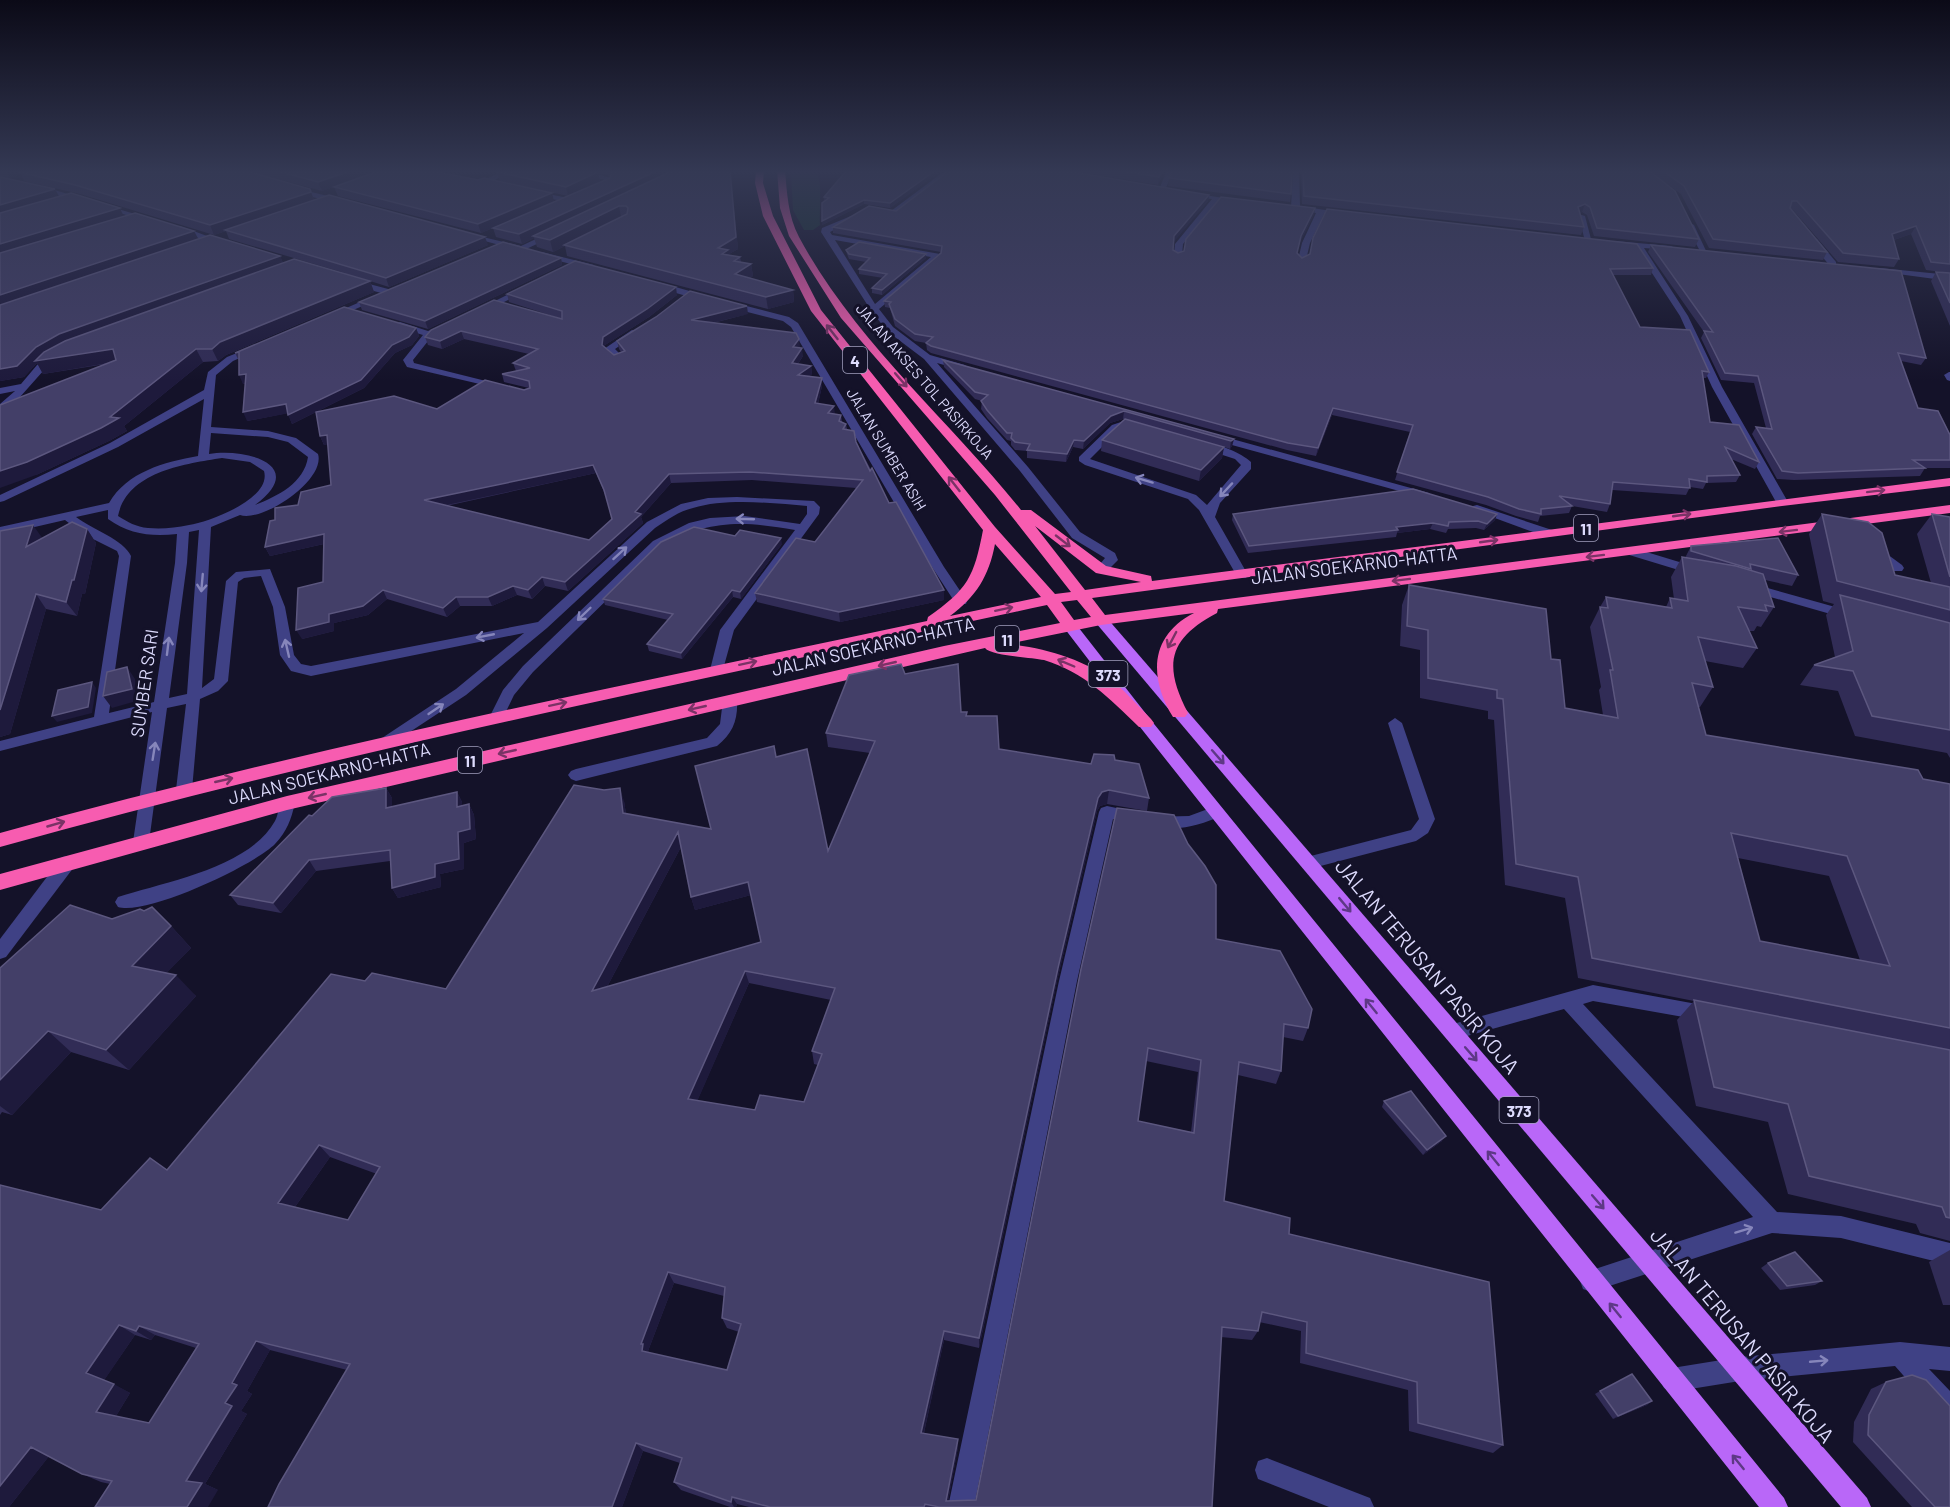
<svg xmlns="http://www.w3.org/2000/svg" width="1950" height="1507" viewBox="0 0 1950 1507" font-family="Barlow,sans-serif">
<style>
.green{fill:#15322f}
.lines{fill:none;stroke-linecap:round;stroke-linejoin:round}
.minor{fill:#3f4185;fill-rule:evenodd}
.major{fill:#b967f8;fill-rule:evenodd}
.highway{fill:#f75cb0;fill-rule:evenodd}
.wall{fill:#312c56;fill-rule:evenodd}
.shaded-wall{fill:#1e1a3c}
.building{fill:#433f68;stroke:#5c577f;stroke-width:1.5;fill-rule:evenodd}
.oneway{stroke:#7a3366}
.oneway2{stroke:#8686bb}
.oneway3{stroke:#5e3886}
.labels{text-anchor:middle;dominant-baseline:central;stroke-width:6;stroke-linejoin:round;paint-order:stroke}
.far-street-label{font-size:15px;fill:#dddbfd;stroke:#141229}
.shield{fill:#141229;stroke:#a19fbd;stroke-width:1.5}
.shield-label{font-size:16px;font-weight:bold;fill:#dddbfd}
.street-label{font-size:18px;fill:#dddbfd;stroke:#141229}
.near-street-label{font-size:21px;fill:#dddbfd;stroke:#141229}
</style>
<rect width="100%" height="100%" fill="#141229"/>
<!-- green -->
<path class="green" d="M 801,170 L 816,170 C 823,185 819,207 820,225 L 813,230 L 804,230 L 793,210 L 791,173 Z"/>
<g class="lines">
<!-- minor -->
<g class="minor">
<path d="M 505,170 L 514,170 L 491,182 L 501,184 L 501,188 L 480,182 Z"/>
<path d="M 566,170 L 580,170 L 615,179 L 595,191 L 592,187 L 605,180 Z"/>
<path d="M 946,170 L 954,170 L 895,215 L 871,210 L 875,208 L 891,211 Z"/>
<path d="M 989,170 L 1027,170 L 1024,172 Z"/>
<path d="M 1167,170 L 1174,170 L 1164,192 L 1158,192 Z"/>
<path d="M 1293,170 L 1299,170 L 1300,206 L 1350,214 L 1346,216 L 1324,214 L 1310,243 L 1306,260 L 1302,262 L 1298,260 L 1302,243 L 1316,213 L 1291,208 Z"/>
<path d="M 0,179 L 31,183 L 155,220 L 151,222 L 27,187 L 0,183 Z"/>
<path d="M 295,188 L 344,200 L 345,202 L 341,204 L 292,192 Z"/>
<path d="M 533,191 L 568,198 L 572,200 L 568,202 L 530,195 Z"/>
<path d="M 1185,192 L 1243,201 L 1239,203 L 1219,200 L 1183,244 L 1182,255 L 1178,257 L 1174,255 L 1175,244 L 1212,199 L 1185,196 Z"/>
<path d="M 1578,214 L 1585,216 L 1592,243 L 1585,241 Z"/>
<path d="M 851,216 L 854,216 L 854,220 L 830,232 L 832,235 L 940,254 L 940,258 L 879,309 L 893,327 L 930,355 L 965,365 L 967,367 L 962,370 L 937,363 L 1028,467 L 1080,532 L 1115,553 L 1118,560 L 1105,573 L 1097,573 L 1095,570 L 1105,558 L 1072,538 L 1020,471 L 924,359 L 887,331 L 870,309 L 821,232 L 822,228 ZM 835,240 L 931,257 L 875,304 Z"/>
<path d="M 1690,223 L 1694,225 L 1707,253 L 1700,251 L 1686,225 Z"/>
<path d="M 174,226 L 180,226 L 226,243 L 219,245 L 174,230 Z"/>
<path d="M 551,232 L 558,234 L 522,251 L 462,235 L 466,233 L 521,246 Z"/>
<path d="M 1811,239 L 1817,239 L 1836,262 L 1836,266 L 1830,266 L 1811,243 Z"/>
<path d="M 1615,241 L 1671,246 L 1675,248 L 1671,250 L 1644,248 L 1688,316 L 1722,387 L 1788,502 L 1786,504 L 1782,505 L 1776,502 L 1712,387 L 1680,316 L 1635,247 L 1615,245 Z"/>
<path d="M 542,252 L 594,265 L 595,267 L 591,269 L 539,256 L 538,254 Z"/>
<path d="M 1880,268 L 1950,275 L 1950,281 L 1883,272 L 1880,272 Z"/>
<path d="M 354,280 L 392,290 L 393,292 L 389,295 L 351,285 L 351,281 Z"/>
<path d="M 658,282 L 707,296 L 708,298 L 704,301 L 655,287 L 654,285 Z"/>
<path d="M 523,287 L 530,289 L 486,311 L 479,309 Z"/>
<path d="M 376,295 L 383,297 L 335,318 L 328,316 Z"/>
<path d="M 727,301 L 789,317 L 798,323 L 944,567 L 967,601 L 966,604 L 956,604 L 932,567 L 791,327 L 783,321 L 724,306 L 724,302 Z"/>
<path d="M 400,322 L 428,331 L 445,324 L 450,327 L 432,336 L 413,360 L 414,363 L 506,386 L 501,389 L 407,367 L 403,360 L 423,335 L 397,327 L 395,325 Z"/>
<path d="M 632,330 L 640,332 L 615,349 L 625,359 L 617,361 L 604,349 Z"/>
<path d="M 252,347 L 260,349 L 233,361 L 216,375 L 211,427 L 268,431 L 296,438 L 318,454 C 326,480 262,523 240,515 L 211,527 L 202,688 L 214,679 L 226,581 L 236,572 L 270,569 L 285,607 L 294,655 L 301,664 L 311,666 L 538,622 L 647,522 L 681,504 L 708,498 L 737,497 L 814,501 L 820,507 L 819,514 L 734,630 L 722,673 L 717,675 L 710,670 L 720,630 L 795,530 C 743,521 708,519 661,547 L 533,672 L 514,695 L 501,722 L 491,722 L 489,718 L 503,690 L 523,666 L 653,541 L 689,523 L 710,518 L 745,516 L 800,524 L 807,514 L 807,506 C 773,503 725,498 693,508 C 679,511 667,520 655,528 L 547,628 L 466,695 L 387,747 L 382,746 L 380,742 L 382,738 L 456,689 L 524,633 L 311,676 L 291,671 L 280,655 L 273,607 L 261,576 L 244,578 L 238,582 L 228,681 L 218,691 L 200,699 L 192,790 L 189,794 L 179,794 L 176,790 L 186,704 L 167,708 L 149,842 L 147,846 L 141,848 L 135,846 L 133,842 L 152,712 L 0,751 L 0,741 L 94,717 L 119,556 L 117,551 L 83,534 L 65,520 L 0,535 L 0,527 L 109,503 C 127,472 164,462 198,456 L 204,399 L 118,447 L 4,501 L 0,502 L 0,495 L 110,443 L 204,390 L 208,372 L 227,357 ZM 211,433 L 268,437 L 288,442 L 308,457 C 304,483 278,496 255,505 C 309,465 246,448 209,454 ZM 222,458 L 250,462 L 264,471 C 272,499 209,522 189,525 C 175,528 162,529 148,528 C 136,527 128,522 118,516 C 127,472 184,464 222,458 ZM 108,510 L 108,519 C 129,534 151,537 177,534 L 175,563 L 154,702 L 109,713 L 131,556 C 124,540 92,529 76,517 ZM 199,530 L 187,694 L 169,698 L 187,563 L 189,532 Z"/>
<path d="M 53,354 L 61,356 L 44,370 L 12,406 L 0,412 L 0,404 L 15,391 L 0,394 L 0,388 L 21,384 L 37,365 Z"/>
<path d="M 1949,372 L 1950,372 L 1950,381 L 1947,380 L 1944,375 Z"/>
<path d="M 1124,421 L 1141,426 L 1136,429 L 1125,427 L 1120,429 L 1090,459 L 1196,495 L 1207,505 L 1241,465 L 1235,459 L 1201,448 L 1201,444 C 1216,442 1240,452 1251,462 L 1251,469 L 1220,503 L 1215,517 L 1248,575 L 1246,578 L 1238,578 L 1199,510 L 1188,499 L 1085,465 L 1079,461 L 1079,457 L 1112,425 Z"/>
<path d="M 1214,434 L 1429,493 L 1431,495 L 1429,497 L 1421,497 L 1210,439 L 1210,435 Z"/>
<path d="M 1477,505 L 1552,530 L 1554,533 L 1548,537 L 1544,536 L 1473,510 L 1473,506 Z"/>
<path d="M 1876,546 L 1902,565 L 1904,568 L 1902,571 L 1894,571 L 1872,553 L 1870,550 Z"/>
<path d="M 1630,547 L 1699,568 L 1701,571 L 1695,575 L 1626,554 L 1626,548 Z"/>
<path d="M 1750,583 L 1853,612 L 1855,615 L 1848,619 L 1746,590 L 1744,587 Z"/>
<path d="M 730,695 L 737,700 C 738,720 733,733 717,746 L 576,781 L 571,779 L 568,775 L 571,771 L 576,769 L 707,738 L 720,724 L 723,700 Z"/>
<path d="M 1395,718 L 1402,723 L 1435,819 L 1428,833 L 1416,841 L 1309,869 L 1303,868 L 1301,863 L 1303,858 L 1411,830 L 1419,819 L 1388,723 Z"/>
<path d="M 287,797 L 293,799 L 295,803 C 291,820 287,831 275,844 C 253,866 146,916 118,907 L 115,902 L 118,897 C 164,882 249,868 275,821 C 279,814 278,806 281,799 Z"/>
<path d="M 1107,806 L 1140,813 L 1142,817 L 1140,821 L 1134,823 L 1113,819 L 1077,981 L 974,1507 L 948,1507 L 1059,981 L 1099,812 L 1101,808 Z"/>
<path d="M 1216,806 L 1222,808 L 1224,812 L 1222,816 C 1199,825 1177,833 1152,825 L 1150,821 L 1152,817 L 1189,816 Z"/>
<path d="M 68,856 L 74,857 L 76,862 L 74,867 L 6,957 L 0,959 L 0,939 L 62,857 Z"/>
<path d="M 1593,985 L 1713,1007 L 1715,1013 L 1713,1019 L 1706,1021 L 1593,1001 L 1583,1004 L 1777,1212 L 1841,1216 L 1950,1243 L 1950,1265 L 1841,1238 L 1772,1233 L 1591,1292 L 1583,1289 L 1580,1281 L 1583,1273 L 1753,1217 L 1564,1009 L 1453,1040 L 1446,1038 L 1444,1032 L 1446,1026 L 1453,1024 Z"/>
<path d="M 1900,1342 L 1950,1347 L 1950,1371 L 1929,1369 L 1950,1391 L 1950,1421 L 1941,1418 L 1895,1366 L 1740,1381 L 1672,1392 L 1664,1388 L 1660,1380 L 1664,1372 L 1672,1368 L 1740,1357 Z"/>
<path d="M 1267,1458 L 1370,1498 L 1374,1507 L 1329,1507 L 1258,1479 L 1255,1470 L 1258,1461 Z"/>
</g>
<!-- major -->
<g class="major">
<path d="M 1101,616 L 1106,617 L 1867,1498 L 1871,1507 L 1841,1507 L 1096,623 L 1094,620 Z"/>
<path d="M 1070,622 L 1075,623 L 1150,719 L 1784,1498 L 1788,1507 L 1759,1507 L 1140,727 L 1065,629 L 1063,626 L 1065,623 Z"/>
</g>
<!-- highway -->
<path class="highway" d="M 756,170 L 764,170 L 763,183 L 773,216 L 821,310 L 995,527 L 1055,594 L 1071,592 L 995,495 L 841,318 L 789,236 L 780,208 L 777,170 L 785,170 C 787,193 788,216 799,237 C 854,340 949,420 1021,510 L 1031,510 L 1106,566 L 1151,576 L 1152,581 L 1950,478 L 1950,486 L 1782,506 L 1092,598 L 1105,615 L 1950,505 L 1950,513 L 1218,609 L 1217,613 C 1168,639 1163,665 1188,713 L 1185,717 L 1173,717 C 1149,678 1149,636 1194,613 L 1101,625 L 1007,644 C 1045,648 1084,659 1115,683 C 1128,694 1139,707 1151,719 L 1154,723 L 1151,727 L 1139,727 C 1109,698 1084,672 1044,660 C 1031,657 991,656 985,648 L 287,810 L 0,890 L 0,874 L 287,796 L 944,646 L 1060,623 L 1047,605 C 697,681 345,750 0,847 L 0,833 C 306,748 617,687 927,621 L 928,617 C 968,589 974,577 983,530 L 811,311 L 763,216 L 755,183 ZM 1035,526 L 1096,573 L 1141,582 L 1085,590 ZM 995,544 L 1041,597 L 950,616 C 976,597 989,576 995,544 ZM 1077,600 L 1091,617 L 1074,620 L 1061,602 Z"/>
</g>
<!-- wall -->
<g class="wall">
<path d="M 0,170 L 243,170 L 310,189 L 314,200 L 488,245 L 389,287 L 370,281 L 374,292 L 226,355 L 218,361 L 203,362 L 124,426 L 127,431 L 109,441 L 36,475 L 106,364 L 43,374 L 37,363 L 24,377 L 0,381 ZM 21,174 L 24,181 L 80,194 L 214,235 L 226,231 L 229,239 L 345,273 L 283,263 L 280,256 L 198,239 L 59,197 L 1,177 L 10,178 Z"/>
<path d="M 245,170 L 427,170 L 552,193 L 554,202 L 481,233 L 338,196 L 334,187 L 381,170 L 322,191 Z"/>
<path d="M 501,170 L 664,170 L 665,174 L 731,180 L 738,249 L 729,254 L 729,255 L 740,257 L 741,262 L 751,264 L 753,276 L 750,278 L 793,290 L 794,302 L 768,309 L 567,256 L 565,246 L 553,252 L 537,247 L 534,238 L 522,244 L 496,237 L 493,228 L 610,178 L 611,176 L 598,173 L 600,181 L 568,196 L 500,181 L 497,172 Z"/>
<path d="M 847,170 L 942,170 L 890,208 L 864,204 L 822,225 L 824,197 Z"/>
<path d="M 1066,170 L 1164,170 L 1158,185 Z"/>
<path d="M 1301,170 L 1648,170 L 1699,239 L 1695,247 L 1594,236 L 1587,215 L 1582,212 L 1580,213 L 1584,227 L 1581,235 L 1302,204 Z"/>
<path d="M 1648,170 L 1950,170 L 1950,273 L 1926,270 L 1911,234 L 1894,240 L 1899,259 L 1894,267 L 1838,262 L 1793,210 L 1791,209 L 1827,252 L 1823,260 L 1709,248 L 1681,194 Z"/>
<path d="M 1169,178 L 1291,194 L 1290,202 L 1168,186 Z"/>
<path d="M 1209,195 L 1208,201 L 1173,242 L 1173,250 L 1178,253 L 1315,208 L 1314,214 L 1300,242 L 1297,253 L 1302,258 L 1653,268 L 1651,275 L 1613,275 L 1640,327 L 1709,372 L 1706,378 L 1703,378 L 1710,422 L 1759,462 L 1755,469 L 1731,459 L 1740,475 L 1736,482 L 1706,483 L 1703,489 L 1690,487 L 1686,495 L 1612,490 L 1610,504 L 1607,512 L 1572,506 L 1569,513 L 1540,516 L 1538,522 L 1516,516 L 1486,505 L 1395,480 L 1410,432 L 1332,415 L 1316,456 L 1287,450 L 931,353 L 927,350 L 926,343 L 915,341 L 895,326 L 890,308 L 885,307 L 884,301 L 941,252 L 833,233 L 833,227 L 896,211 Z"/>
<path d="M 1651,245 L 1926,358 L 1921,365 L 1901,361 L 1918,408 L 1950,435 L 1950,468 L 1924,468 L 1925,468 L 1920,476 L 1794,480 L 1777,479 L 1752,434 L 1756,427 L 1766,428 L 1754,383 L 1721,380 L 1701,338 L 1704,332 L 1648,252 Z"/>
<path d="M 846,250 L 926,258 L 882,295 L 872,293 L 872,288 L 883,278 L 859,274 L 859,269 L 866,262 L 849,259 L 847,254 Z"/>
<path d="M 561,258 L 562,265 L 428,329 L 362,310 L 359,302 Z"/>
<path d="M 1936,272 L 1950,273 L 1950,326 L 1931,281 Z"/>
<path d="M 507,294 L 677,295 L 649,317 L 605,345 L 605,347 L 614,355 L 621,352 L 619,349 L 617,341 L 748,314 L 713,323 L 800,347 L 799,348 L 803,356 L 798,364 L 811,366 L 812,374 L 809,376 L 822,386 L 818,404 L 835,414 L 841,415 L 842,422 L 846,424 L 847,429 L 856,442 L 889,503 L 944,600 L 840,622 L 757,602 L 755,593 L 815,542 L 856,488 L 752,480 L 671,483 L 641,517 L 643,523 L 568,591 L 545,586 L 532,599 L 517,595 L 492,606 L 460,606 L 447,617 L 387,599 L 368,615 L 334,623 L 334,631 L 302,639 L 323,582 L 324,544 L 270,556 L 265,547 L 275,520 L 298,505 L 331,485 L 328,444 L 324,445 L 320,436 L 529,388 L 504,382 L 502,374 L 516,371 L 513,363 L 529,354 L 464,339 L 442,349 L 428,345 L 425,337 L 431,330 L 562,319 L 509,302 ZM 596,473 L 607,499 L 612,519 L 589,540 L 446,506 Z"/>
<path d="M 416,328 L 419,336 L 412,345 L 395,353 L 364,388 L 292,424 L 288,413 L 247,421 L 245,384 L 243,384 L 239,361 L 235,353 Z"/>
<path d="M 943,360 L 1234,439 L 1232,446 L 1230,449 L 1224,447 L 1222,458 L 1199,481 L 1101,451 L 1102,440 L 1125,419 L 1123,419 L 1110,423 L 1083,449 L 1073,447 L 1066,462 L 1027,458 L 1027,451 L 1015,450 L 1011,445 L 1011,441 L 1007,440 L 987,418 L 981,409 L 982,401 L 975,399 L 944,367 Z"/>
<path d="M 1233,514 L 1497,514 L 1495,520 L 1484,530 L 1476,528 L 1448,529 L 1446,533 L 1430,529 L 1397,533 L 1396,537 L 1248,553 L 1232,520 Z"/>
<path d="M 1822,514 L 1895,575 L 1931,583 L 1917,534 L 1932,514 L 1950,517 L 1950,758 L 1947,753 L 1855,736 L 1838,691 L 1800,685 L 1814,665 L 1835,657 L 1826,615 L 1834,604 L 1823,601 L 1809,534 Z"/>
<path d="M 87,529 L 96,543 L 85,594 L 82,594 L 77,616 L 46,609 L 10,734 L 0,737 L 0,531 L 42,538 Z"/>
<path d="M 782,544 L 741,599 L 733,597 L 682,659 L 649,651 L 647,644 L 668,620 L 605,605 L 603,599 Z"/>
<path d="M 1691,546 L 1798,575 L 1792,586 L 1765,580 L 1774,607 L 1761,627 L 1757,626 L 1754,631 L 1749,631 L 1757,648 L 1743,668 L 1705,661 L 1713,687 L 1700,707 L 1698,707 L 1706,735 L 1950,784 L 1950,1241 L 1920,1233 L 1916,1224 L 1788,1194 L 1768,1122 L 1696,1106 L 1677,1020 L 1694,1001 L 1578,978 L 1565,898 L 1505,885 L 1494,720 L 1488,719 L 1488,711 L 1420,698 L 1420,650 L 1400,646 L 1402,605 L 1409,585 L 1551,659 L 1565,708 L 1603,715 L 1599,690 L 1601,687 L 1590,627 L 1600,607 L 1606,597 L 1666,607 L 1670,598 L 1674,599 L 1671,577 L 1682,557 L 1685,558 ZM 1738,858 L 1829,876 L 1860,960 L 1760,941 Z"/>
<path d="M 905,674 L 966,716 L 999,749 L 1091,764 L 1115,760 L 1149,798 L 1147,811 L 1107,804 L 1100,806 L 1097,811 L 1057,981 L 979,1348 L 944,1340 L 924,1433 L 958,1447 L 948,1501 L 976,1500 L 1081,969 L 1216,939 L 1308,1028 L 1303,1041 L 1283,1037 L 1281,1071 L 1276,1084 L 1238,1075 L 1224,1201 L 1289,1234 L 1503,1445 L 1493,1453 L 1409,1431 L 1408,1390 L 1300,1363 L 1301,1331 L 1259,1322 L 1258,1331 L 1252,1340 L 1221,1337 L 1212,1507 L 749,1507 L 737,1504 L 736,1507 L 730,1507 L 681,1490 L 674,1482 L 680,1463 L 643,1451 L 622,1507 L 268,1507 L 347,1370 L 270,1350 L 247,1391 L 252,1394 L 241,1411 L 247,1414 L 205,1484 L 218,1490 L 110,1484 L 101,1482 L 82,1474 L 49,1456 L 9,1507 L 0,1507 L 101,1210 L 167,1170 L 365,981 L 446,989 L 624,801 L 626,814 L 711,829 L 776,757 L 828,851 L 870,753 L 828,747 L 826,733 ZM 681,847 L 691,897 L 695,910 L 751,895 L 761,942 L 607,987 ZM 749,983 L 831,1000 L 812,1051 L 814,1064 L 818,1065 L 804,1102 L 755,1110 L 697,1101 ZM 1146,1061 L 1198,1072 L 1191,1132 L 1138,1121 ZM 330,1157 L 377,1174 L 348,1220 L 295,1207 ZM 674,1283 L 724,1296 L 722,1318 L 727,1328 L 739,1332 L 727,1370 L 649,1353 L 648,1351 ZM 135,1335 L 151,1340 L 155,1335 L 196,1348 L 149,1423 L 116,1416 L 130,1393 L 104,1380 Z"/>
<path d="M 386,788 L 392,798 L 392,807 L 457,792 L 462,802 L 462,806 L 469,804 L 474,815 L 476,839 L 464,843 L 464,869 L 440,874 L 441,887 L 398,898 L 392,888 L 390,861 L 316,871 L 281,913 L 238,905 L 230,895 L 312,816 Z"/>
<path d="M 144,911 L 171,926 L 191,948 L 166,973 L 196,996 L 129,1070 L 71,1052 L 12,1115 L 2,1112 L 0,1115 L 0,968 L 112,919 Z"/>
<path d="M 1384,1101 L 1442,1141 L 1423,1155 L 1382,1107 Z"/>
<path d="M 1950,1250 L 1950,1305 L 1943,1305 L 1929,1262 Z"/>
<path d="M 1768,1263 L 1822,1281 L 1815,1285 L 1780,1290 L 1761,1268 Z"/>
<path d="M 1886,1382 L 1950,1507 L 1912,1507 L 1853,1442 L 1854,1422 L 1871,1389 Z"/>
<path d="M 1600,1391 L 1652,1401 L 1647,1405 L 1613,1419 L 1595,1394 Z"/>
</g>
<!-- shaded-wall -->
<g class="shaded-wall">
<path d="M 5,170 L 31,170 L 19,172 L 21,174 L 10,178 Z"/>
<path d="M 353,170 L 381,170 L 322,191 L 318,182 Z"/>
<path d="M 655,170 L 664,170 L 665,177 L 533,236 L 534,238 L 522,244 L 519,234 Z"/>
<path d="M 730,170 L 738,249 L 729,254 L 730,262 L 722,258 L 718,248 Z"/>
<path d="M 936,170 L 942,170 L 890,208 L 890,203 Z"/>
<path d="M 1162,170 L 1164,170 L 1158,185 L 1159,177 Z"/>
<path d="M 598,172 L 600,181 L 568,196 L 566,187 Z"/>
<path d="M 55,189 L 60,198 L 0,216 L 0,205 Z"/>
<path d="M 310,189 L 314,201 L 214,235 L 210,225 Z"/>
<path d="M 552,193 L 554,202 L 481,233 L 478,224 Z"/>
<path d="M 1209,195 L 1208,201 L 1173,243 L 1174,236 Z"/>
<path d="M 864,200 L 864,204 L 822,225 L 822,221 Z"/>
<path d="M 1585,204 L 1582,212 L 1575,215 L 1578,207 Z"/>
<path d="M 619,206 L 621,217 L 564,245 L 565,246 L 553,252 L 550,240 Z"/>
<path d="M 120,208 L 124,217 L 0,256 L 0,244 Z"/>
<path d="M 1315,208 L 1314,214 L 1300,242 L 1301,236 Z"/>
<path d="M 1916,226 L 1911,234 L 1888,242 L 1892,234 Z"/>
<path d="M 194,231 L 199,240 L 0,308 L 0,295 Z"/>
<path d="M 485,237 L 488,245 L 389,287 L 386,278 Z"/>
<path d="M 926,254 L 926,258 L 882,295 L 882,290 Z"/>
<path d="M 280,256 L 284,265 L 113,349 L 120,361 L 43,374 L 37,363 L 24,377 L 0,381 L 0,369 L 36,347 L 59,334 Z"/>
<path d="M 561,258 L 562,265 L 428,329 L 425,321 Z"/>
<path d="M 751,264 L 753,276 L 737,286 L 735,274 Z"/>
<path d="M 370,281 L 374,292 L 226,355 L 218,361 L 212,349 L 220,342 Z"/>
<path d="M 676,287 L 677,295 L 649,317 L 605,345 L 604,353 L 602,345 L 603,337 Z"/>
<path d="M 793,290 L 794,302 L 768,309 L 766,297 Z"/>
<path d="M 747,306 L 748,314 L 692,328 L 691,320 Z"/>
<path d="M 416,328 L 419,336 L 412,345 L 395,353 L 364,388 L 292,424 L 288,415 Z"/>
<path d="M 461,331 L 464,339 L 442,349 L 440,341 Z"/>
<path d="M 799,339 L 800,347 L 794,355 L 793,347 Z"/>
<path d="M 802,348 L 803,356 L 793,371 L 792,363 Z"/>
<path d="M 196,349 L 203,362 L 124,426 L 127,431 L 109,441 L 36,475 L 0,488 L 0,471 L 110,417 Z"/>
<path d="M 811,366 L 812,374 L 799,384 L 798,375 Z"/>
<path d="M 246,374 L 251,383 L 243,384 L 239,375 Z"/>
<path d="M 822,378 L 822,386 L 816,412 L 815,403 Z"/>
<path d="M 286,404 L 290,413 L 247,421 L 243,412 Z"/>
<path d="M 834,406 L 835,414 L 828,413 Z"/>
<path d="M 1333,408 L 1332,415 L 1316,456 L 1318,448 Z"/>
<path d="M 1124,411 L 1123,419 L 1110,423 L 1083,449 L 1084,441 L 1111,416 Z"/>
<path d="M 327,435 L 331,444 L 324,445 L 320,436 Z"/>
<path d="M 1234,439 L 1232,446 L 1230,449 L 1231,441 Z"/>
<path d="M 1074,440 L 1073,447 L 1066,462 L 1067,454 Z"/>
<path d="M 1224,447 L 1222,458 L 1199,481 L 1201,470 Z"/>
<path d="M 593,465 L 596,473 L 428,509 L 424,500 Z"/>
<path d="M 669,474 L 671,483 L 641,517 L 643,523 L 568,591 L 565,582 L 635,512 Z"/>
<path d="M 1497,514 L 1495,520 L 1484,530 L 1487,524 Z"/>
<path d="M 1433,523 L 1430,529 L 1397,533 L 1398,530 L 1396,527 Z"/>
<path d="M 33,525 L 43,539 L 26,547 Z"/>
<path d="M 87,529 L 96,543 L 85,594 L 82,594 L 77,616 L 66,602 Z"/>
<path d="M 324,534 L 328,543 L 270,556 L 265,547 Z"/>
<path d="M 781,538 L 782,544 L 741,599 L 740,592 Z"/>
<path d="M 542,577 L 545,586 L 532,599 L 528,590 Z"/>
<path d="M 513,586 L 517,595 L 492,606 L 488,597 Z"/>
<path d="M 383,590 L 387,599 L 368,615 L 334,623 L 334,631 L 302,639 L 296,630 L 329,614 Z"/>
<path d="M 732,590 L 733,597 L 682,659 L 681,653 Z"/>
<path d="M 944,590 L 944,600 L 840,622 L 839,612 Z"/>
<path d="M 36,594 L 46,609 L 10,734 L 0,737 L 0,710 Z"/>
<path d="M 456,597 L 460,606 L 447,617 L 443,608 Z"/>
<path d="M 127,667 L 135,679 L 140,700 L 112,708 L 103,696 Z"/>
<path d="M 92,682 L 96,688 L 92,713 L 57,722 L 52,716 Z"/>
<path d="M 386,788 L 392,798 L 392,818 L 386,808 Z"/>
<path d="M 620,788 L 624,801 L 628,827 L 623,813 Z"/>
<path d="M 1109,790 L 1107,804 L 1100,806 L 1097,811 L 1057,981 L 979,1348 L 979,1338 L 1058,968 L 1098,798 L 1102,792 Z"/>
<path d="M 457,792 L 462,802 L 462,818 L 457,807 Z"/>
<path d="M 469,804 L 474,815 L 476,839 L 464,843 L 464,869 L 440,874 L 441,887 L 398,898 L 392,888 L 435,864 L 458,832 Z"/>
<path d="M 678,832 L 682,845 L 598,1004 L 592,991 Z"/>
<path d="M 309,860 L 316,871 L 281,913 L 273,903 Z"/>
<path d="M 748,882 L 751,895 L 695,910 L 691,897 Z"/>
<path d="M 171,926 L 191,948 L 152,988 L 132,966 Z"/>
<path d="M 745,971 L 749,983 L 693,1111 L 688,1099 Z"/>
<path d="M 176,975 L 196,996 L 129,1070 L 106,1050 Z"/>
<path d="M 48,1031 L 71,1052 L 12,1115 L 0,1106 L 0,1080 Z"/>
<path d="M 1446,1136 L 1442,1141 L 1423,1155 L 1427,1150 Z"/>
<path d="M 319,1145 L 330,1157 L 290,1214 L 278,1203 Z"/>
<path d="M 668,1272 L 674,1283 L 648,1351 L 650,1354 L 642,1351 L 641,1344 Z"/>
<path d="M 119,1325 L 135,1335 L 103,1382 L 86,1373 Z"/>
<path d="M 139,1326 L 155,1335 L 151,1340 L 136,1331 Z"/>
<path d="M 944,1331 L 944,1340 L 922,1441 L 921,1433 Z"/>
<path d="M 256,1341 L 270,1350 L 247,1391 L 252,1394 L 241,1411 L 247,1414 L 205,1484 L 218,1490 L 208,1507 L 187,1507 L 186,1481 L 225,1403 L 232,1383 Z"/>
<path d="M 114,1384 L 130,1393 L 113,1421 L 96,1412 Z"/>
<path d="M 1652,1401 L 1647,1405 L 1613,1419 L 1618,1416 Z"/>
<path d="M 958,1439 L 958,1447 L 947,1507 L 946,1501 Z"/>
<path d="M 636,1443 L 643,1451 L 622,1507 L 612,1507 Z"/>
<path d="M 31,1447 L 50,1455 L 9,1507 L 0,1507 L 0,1486 Z"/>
<path d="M 732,1497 L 737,1504 L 736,1507 L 734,1507 L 731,1502 Z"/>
</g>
<!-- building -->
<g class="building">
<path d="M 24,170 L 243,170 L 310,189 L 311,192 L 210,225 L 75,185 L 19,172 Z"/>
<path d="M 274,170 L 353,170 L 318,182 Z"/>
<path d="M 381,170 L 428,170 L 478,180 L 484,178 L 552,193 L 478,224 L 334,187 Z"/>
<path d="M 501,170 L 591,170 L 598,172 L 566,187 L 497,172 Z"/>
<path d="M 612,170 L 659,170 L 519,234 L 493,228 L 610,178 Z"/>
<path d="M 674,170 L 730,170 L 736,237 L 718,248 L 728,250 L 722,254 L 740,257 L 734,261 L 751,264 L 735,274 L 793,290 L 766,297 L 564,245 L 627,214 L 628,208 L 626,206 L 619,206 L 550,240 L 533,236 Z"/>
<path d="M 847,170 L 936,170 L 890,203 L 864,200 L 822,221 L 822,203 L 829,198 L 824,197 Z"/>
<path d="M 950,170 L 1061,170 L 1209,195 L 1174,236 L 1173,250 L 1178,253 L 1184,251 L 1186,239 L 1221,197 L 1315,208 L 1301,236 L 1297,253 L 1302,258 L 1310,254 L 1313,238 L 1327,209 L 1637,244 L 1653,268 L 1610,269 L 1640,327 L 1690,330 L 1709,372 L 1702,371 L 1710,422 L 1739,425 L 1759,462 L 1725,447 L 1740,475 L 1707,476 L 1707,482 L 1689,479 L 1690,488 L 1613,482 L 1610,504 L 1559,496 L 1572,506 L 1541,509 L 1541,514 L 1519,509 L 1488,497 L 1397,472 L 1413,425 L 1333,408 L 1318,448 L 1288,443 L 931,346 L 926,343 L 933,337 L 915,334 L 895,319 L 889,304 L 891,302 L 884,301 L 941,253 L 942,246 L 833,227 L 869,206 L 896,211 Z"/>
<path d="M 1117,170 L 1162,170 L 1159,177 Z"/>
<path d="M 1173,170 L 1292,170 L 1291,194 L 1169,178 Z"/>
<path d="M 1303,170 L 1648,170 L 1675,191 L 1699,239 L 1597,228 L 1590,207 L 1585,204 L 1578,207 L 1584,227 L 1304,196 Z"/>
<path d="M 1662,170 L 1950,170 L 1950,264 L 1931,262 L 1916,226 L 1892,234 L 1899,259 L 1843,253 L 1797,201 L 1792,201 L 1790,208 L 1827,252 L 1713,239 L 1684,186 Z"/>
<path d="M 0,177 L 55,189 L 0,205 Z"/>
<path d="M 71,193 L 120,208 L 0,244 L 0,213 Z"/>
<path d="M 329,195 L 485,237 L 386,278 L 225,230 Z"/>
<path d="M 135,213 L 194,231 L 0,295 L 0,253 Z"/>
<path d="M 210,235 L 280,256 L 59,334 L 36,347 L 17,366 L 0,369 L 0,305 Z"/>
<path d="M 503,242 L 561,258 L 425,321 L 359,302 Z"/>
<path d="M 859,242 L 926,254 L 882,290 L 872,288 L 887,274 L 859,269 L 870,258 L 849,254 L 846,250 Z"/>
<path d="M 1651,245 L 1901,271 L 1926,358 L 1898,353 L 1918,408 L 1938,411 L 1950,435 L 1950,460 L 1913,460 L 1925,468 L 1798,473 L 1782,471 L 1756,427 L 1772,429 L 1758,376 L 1725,373 L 1704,331 L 1713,332 Z"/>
<path d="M 294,259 L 370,281 L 220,342 L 212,349 L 196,349 L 110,417 L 119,418 L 101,428 L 27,462 L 0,471 L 0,405 L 116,360 L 113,349 L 35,361 L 44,352 L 65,341 Z"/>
<path d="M 575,261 L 676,287 L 647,309 L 603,337 L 602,345 L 614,355 L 625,351 L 617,341 L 656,317 L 690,291 L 747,306 L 691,320 L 796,333 L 799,339 L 793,347 L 802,348 L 792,363 L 811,366 L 798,375 L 822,378 L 815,403 L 834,406 L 828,413 L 841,415 L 839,421 L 846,424 L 843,429 L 854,431 L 856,442 L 870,471 L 872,468 L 889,503 L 896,502 L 944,590 L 839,612 L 755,593 L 796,538 L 815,542 L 863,480 L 750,472 L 669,474 L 635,512 L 641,514 L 565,582 L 542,577 L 528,590 L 513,586 L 488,597 L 456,597 L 443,608 L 383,590 L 363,606 L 329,614 L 329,622 L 296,630 L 298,588 L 323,582 L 324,534 L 265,547 L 270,521 L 275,520 L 275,508 L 298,505 L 301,492 L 331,485 L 327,435 L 320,436 L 316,412 L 394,396 L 437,409 L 485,380 L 524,390 L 530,388 L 529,381 L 502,374 L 530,368 L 513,363 L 538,349 L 461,331 L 440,341 L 425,337 L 431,330 L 494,300 L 562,319 L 562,311 L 507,294 ZM 593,465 L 604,490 L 612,519 L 589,540 L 424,500 Z"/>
<path d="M 1936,272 L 1950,273 L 1950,303 Z"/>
<path d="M 344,307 L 416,328 L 409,337 L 392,345 L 361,380 L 288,415 L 286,404 L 243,412 L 246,374 L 239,375 L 239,352 L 235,353 Z"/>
<path d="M 943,360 L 1234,439 L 1231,441 L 1124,411 L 1111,416 L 1084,441 L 1074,440 L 1067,454 L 1027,450 L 1030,444 L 1015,442 L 1011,438 L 1012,433 L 1007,433 L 987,410 L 981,401 L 988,395 L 975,392 Z"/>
<path d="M 1125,419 L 1224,447 L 1201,470 L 1102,440 Z"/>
<path d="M 1413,489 L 1497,514 L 1487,524 L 1478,521 L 1449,522 L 1448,526 L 1433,523 L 1396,527 L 1398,530 L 1249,546 L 1233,514 Z"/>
<path d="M 1822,514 L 1868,522 L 1882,533 L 1895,575 L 1950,587 L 1950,610 L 1837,581 Z"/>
<path d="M 1932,514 L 1950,517 L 1950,577 Z"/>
<path d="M 72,522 L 87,529 L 74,580 L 72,580 L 66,602 L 36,594 L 0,710 L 0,531 L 33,525 L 26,547 Z"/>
<path d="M 694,527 L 735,536 L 740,530 L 781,538 L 740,592 L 732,590 L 681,653 L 647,644 L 673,614 L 603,599 L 661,542 Z"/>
<path d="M 1778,538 L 1798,575 L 1750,564 L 1751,569 L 1691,551 L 1691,546 Z"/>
<path d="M 1682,557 L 1736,566 L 1763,574 L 1774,607 L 1765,605 L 1767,611 L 1738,607 L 1757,648 L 1698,637 L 1713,687 L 1692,683 L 1706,735 L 1918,770 L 1923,779 L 1950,784 L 1950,1028 L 1592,958 L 1578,877 L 1516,864 L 1503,699 L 1497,698 L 1497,690 L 1428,678 L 1428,630 L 1407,626 L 1409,585 L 1546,609 L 1551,659 L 1560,660 L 1565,708 L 1618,718 L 1610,670 L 1613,670 L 1600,607 L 1608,608 L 1606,597 L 1672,608 L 1670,598 L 1688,601 ZM 1731,833 L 1847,856 L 1890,966 L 1760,941 Z"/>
<path d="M 1840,595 L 1950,623 L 1950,730 L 1872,716 L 1853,671 L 1814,665 L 1853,651 Z"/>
<path d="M 901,664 L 905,674 L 958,664 L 961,712 L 967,712 L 966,716 L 997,716 L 999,749 L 1091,764 L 1094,754 L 1114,755 L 1115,760 L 1139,764 L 1149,798 L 1109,790 L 1102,792 L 1098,798 L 1058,968 L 979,1338 L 944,1331 L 921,1433 L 958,1439 L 946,1501 L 976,1500 L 1081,969 L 1117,808 L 1174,815 L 1188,844 L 1205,866 L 1216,885 L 1216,939 L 1280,951 L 1312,1009 L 1308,1028 L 1284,1024 L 1281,1071 L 1239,1062 L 1224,1201 L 1290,1218 L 1289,1234 L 1489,1282 L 1503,1445 L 1418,1423 L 1417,1382 L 1306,1353 L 1307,1322 L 1262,1312 L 1258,1331 L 1222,1327 L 1212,1507 L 939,1507 L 925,1504 L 924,1507 L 770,1507 L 732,1497 L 731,1502 L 674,1482 L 682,1458 L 636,1443 L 612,1507 L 268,1507 L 279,1484 L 350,1364 L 256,1341 L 232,1383 L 237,1385 L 225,1403 L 232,1406 L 186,1481 L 202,1483 L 187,1507 L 95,1507 L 112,1481 L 82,1474 L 31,1447 L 0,1486 L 0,1185 L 101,1210 L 150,1158 L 167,1170 L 331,974 L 365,981 L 372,973 L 446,989 L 574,785 L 604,790 L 620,788 L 623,813 L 711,829 L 695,766 L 774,746 L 776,757 L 807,749 L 828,851 L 875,741 L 826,733 L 849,675 ZM 678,832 L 691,897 L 748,882 L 761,942 L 592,991 ZM 745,971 L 835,988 L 812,1051 L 822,1054 L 804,1102 L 760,1095 L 755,1110 L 688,1099 ZM 1148,1048 L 1201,1060 L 1194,1133 L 1138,1121 ZM 319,1145 L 380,1167 L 348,1220 L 278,1203 ZM 668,1272 L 725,1287 L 722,1318 L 741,1324 L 727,1370 L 642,1351 L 643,1344 L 641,1344 ZM 119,1325 L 136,1331 L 139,1326 L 199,1344 L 149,1423 L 96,1412 L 114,1384 L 86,1373 Z"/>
<path d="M 127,667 L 132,689 L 103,696 L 107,672 Z"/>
<path d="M 92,682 L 88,707 L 52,716 L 58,690 Z"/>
<path d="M 386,788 L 386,808 L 457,792 L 457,807 L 469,804 L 470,829 L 458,832 L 459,859 L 435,864 L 435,877 L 392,888 L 390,850 L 309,860 L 273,903 L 230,895 L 309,815 L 312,816 L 332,797 Z"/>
<path d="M 70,905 L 112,919 L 140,909 L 144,911 L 152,907 L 171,926 L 132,966 L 176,975 L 106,1050 L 48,1031 L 0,1080 L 0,968 Z"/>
<path d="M 1694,1000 L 1950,1050 L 1950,1218 L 1946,1217 L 1942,1207 L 1809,1176 L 1788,1104 L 1714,1087 Z"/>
<path d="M 1411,1091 L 1446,1136 L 1427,1150 L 1384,1101 Z"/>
<path d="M 1795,1252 L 1822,1281 L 1787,1286 L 1768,1263 Z"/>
<path d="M 1632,1374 L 1652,1401 L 1618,1416 L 1600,1391 Z"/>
<path d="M 1912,1375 L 1926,1380 L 1950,1406 L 1950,1507 L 1935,1507 L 1868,1435 L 1869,1415 L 1886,1382 Z"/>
</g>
<!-- one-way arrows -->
<defs><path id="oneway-shaft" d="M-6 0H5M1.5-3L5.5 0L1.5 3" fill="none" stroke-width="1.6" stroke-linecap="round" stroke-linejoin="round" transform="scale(1.5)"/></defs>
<g class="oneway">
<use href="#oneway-shaft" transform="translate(832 332) rotate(-128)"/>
<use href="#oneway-shaft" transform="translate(901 380) rotate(49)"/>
<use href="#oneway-shaft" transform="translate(954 484) rotate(-128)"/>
<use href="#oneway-shaft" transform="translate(1876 491) rotate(-7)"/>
<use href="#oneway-shaft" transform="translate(1682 515) rotate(-8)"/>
<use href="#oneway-shaft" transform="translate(1788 531) rotate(173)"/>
<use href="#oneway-shaft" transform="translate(1063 541) rotate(38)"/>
<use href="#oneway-shaft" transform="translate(1489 541) rotate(-8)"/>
<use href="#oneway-shaft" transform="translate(1595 556) rotate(173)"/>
<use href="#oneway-shaft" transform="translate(1401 580) rotate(173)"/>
<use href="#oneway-shaft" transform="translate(1004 609) rotate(-12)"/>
<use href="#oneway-shaft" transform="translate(1172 640) rotate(118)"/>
<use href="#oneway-shaft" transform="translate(748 663) rotate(-12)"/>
<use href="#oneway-shaft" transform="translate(1066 663) rotate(-157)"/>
<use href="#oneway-shaft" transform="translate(887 664) rotate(167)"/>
<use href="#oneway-shaft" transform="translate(558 704) rotate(-12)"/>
<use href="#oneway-shaft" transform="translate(697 708) rotate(167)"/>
<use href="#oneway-shaft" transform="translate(507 752) rotate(167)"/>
<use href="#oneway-shaft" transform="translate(224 780) rotate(-13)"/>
<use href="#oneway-shaft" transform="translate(317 796) rotate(167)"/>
<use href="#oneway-shaft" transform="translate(56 824) rotate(-16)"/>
</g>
<g class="oneway2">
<use href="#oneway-shaft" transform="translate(1144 480) rotate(-163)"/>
<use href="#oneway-shaft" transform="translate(1226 490) rotate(133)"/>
<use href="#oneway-shaft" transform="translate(745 519) rotate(-178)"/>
<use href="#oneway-shaft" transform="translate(620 553) rotate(-42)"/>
<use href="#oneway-shaft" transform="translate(202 583) rotate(95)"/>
<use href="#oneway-shaft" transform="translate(584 614) rotate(136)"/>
<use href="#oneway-shaft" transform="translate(485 636) rotate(169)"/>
<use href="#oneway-shaft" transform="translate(168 646) rotate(-83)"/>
<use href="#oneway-shaft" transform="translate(287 648) rotate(-103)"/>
<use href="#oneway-shaft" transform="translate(436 709) rotate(-34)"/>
<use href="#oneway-shaft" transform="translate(154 751) rotate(-81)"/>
<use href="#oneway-shaft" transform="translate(1744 1230) rotate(-17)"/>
<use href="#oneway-shaft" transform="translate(1819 1361) rotate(-5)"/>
</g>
<g class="oneway3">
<use href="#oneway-shaft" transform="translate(1218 757) rotate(49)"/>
<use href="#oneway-shaft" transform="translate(1345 905) rotate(50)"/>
<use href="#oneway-shaft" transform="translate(1371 1006) rotate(-129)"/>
<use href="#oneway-shaft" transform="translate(1471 1054) rotate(49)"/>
<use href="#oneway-shaft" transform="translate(1493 1158) rotate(-129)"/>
<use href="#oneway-shaft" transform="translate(1598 1202) rotate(49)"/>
<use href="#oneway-shaft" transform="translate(1615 1310) rotate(-129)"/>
<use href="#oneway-shaft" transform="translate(1738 1462) rotate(-129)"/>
</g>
<!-- sky -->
<linearGradient id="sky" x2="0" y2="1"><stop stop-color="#0b0a17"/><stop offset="0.45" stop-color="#343954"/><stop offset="1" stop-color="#343954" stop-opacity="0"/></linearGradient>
<rect width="1950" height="381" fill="url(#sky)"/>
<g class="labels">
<!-- far-street labels -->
<g class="far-street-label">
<text transform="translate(925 381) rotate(49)">JALAN AKSES TOL PASIRKOJA</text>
<text transform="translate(887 449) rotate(59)">JALAN SUMBER ASIH</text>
</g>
<!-- shield labels -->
<g class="shield">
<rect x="843" y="347" width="24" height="26" rx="4.5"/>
<rect x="1574" y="515" width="24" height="26" rx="4.5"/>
<rect x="995" y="626" width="24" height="26" rx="4.5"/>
<rect x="1088.5" y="661" width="39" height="26" rx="4.5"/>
<rect x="458" y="747" width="24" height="26" rx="4.5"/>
<rect x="1499.5" y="1097" width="39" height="26" rx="4.5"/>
</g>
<g class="shield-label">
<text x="855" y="360">4</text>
<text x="1586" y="528">11</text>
<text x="1007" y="639">11</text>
<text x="1108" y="674">373</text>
<text x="470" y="760">11</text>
<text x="1519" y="1110">373</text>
</g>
<!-- street labels -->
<g class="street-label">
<text transform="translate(1354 565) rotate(-7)">JALAN SOEKARNO-HATTA</text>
<text transform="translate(873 646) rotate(-13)">JALAN SOEKARNO-HATTA</text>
<text transform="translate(144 683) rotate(-82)">SUMBER SARI</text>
<text transform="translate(329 773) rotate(-14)">JALAN SOEKARNO-HATTA</text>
</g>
<!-- near-street labels -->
<g class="near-street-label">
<text transform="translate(1428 966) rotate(50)">JALAN TERUSAN PASIR KOJA</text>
<text transform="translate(1743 1335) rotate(50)">JALAN TERUSAN PASIR KOJA</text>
</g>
</g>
</svg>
